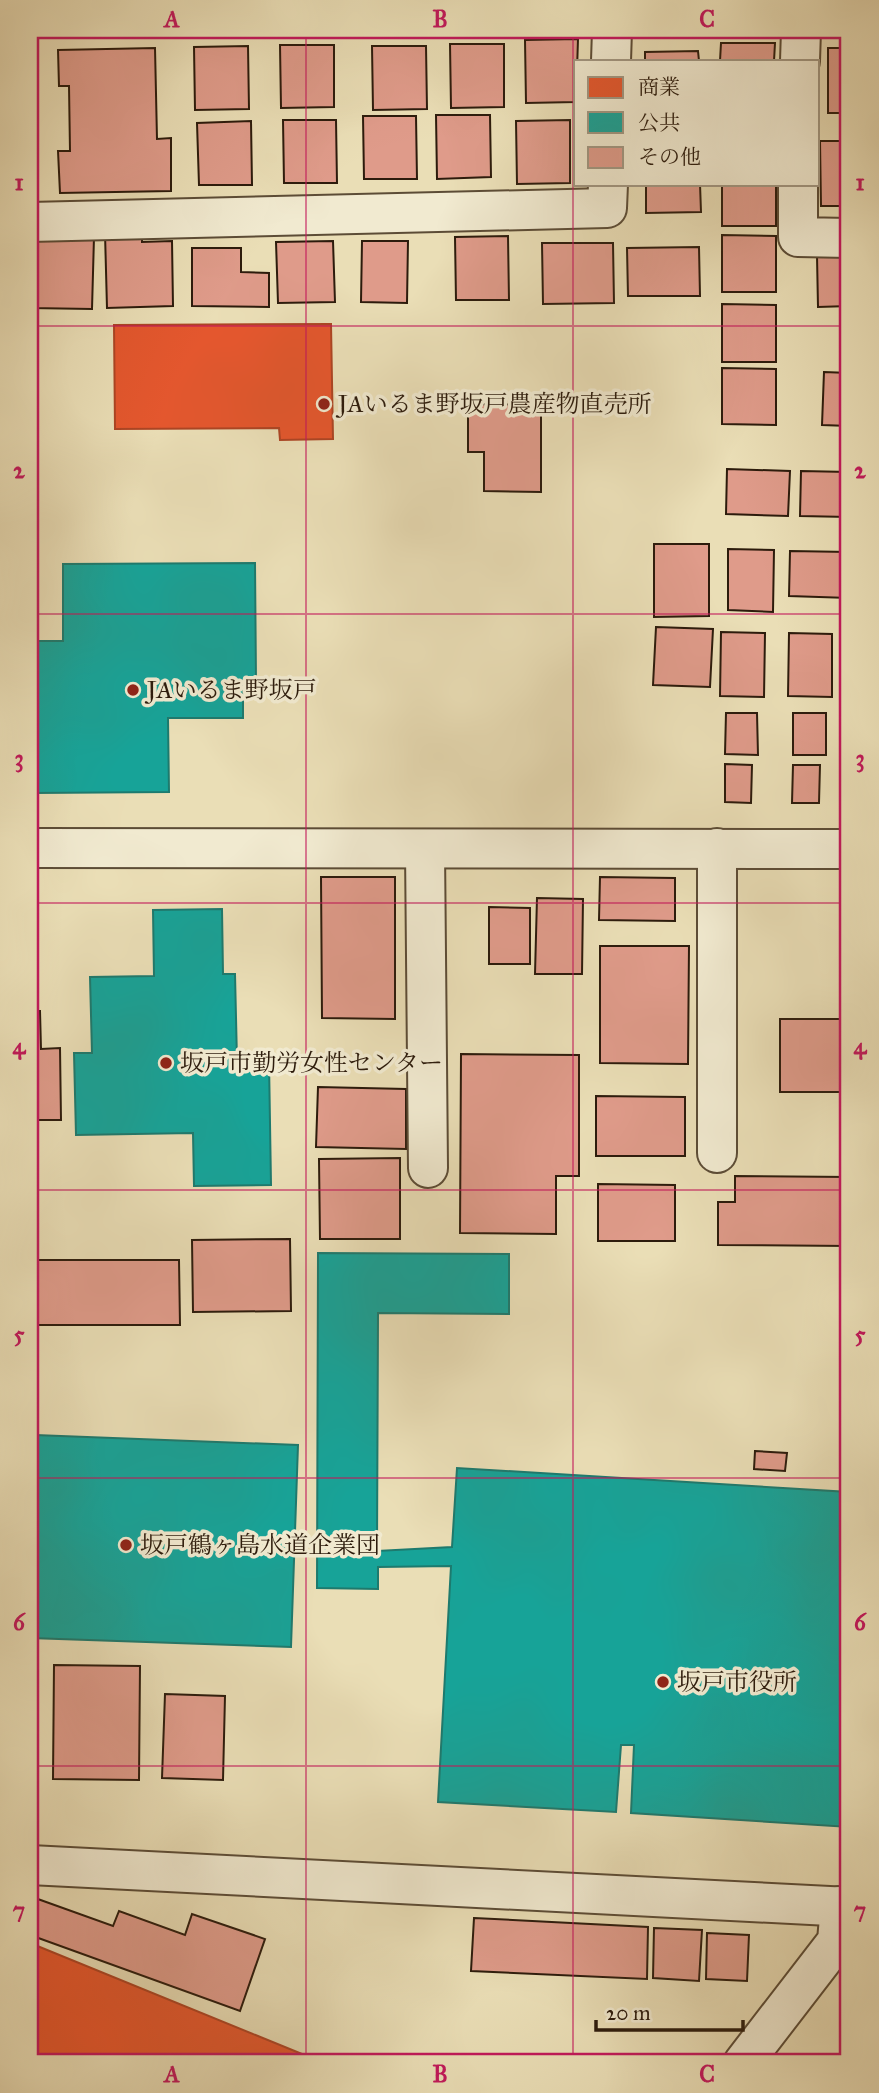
<svg xmlns="http://www.w3.org/2000/svg" width="879" height="2093" viewBox="0 0 879 2093" font-family="'IM FELL Great Primer','Noto Serif JP',serif">
<style>
.shops{fill:#e4572e;stroke:#ad4524;stroke-width:2}
.public{fill:#17a398;stroke:#1d7a6e;stroke-width:2}
.building{fill:#df9b8a;stroke:#2c1b0c;stroke-width:2}
.lines{fill:none;stroke-linecap:round;stroke-linejoin:round}
.minor-casing{stroke:#5c4c36;stroke-width:42}
.tertiary-casing{stroke:#5c4c36;stroke-width:42}
.minor{stroke:#f1ead0;stroke-width:38}
.tertiary{stroke:#f1ead0;stroke-width:38}
.grid{fill:none;stroke:#c2185b;stroke-width:2;stroke-opacity:0.55}
.poi-dot{fill:#8f2418;stroke:#f1ead0;stroke-width:2.5}
.labels{text-anchor:middle;dominant-baseline:central;stroke-width:7;stroke-linejoin:round;paint-order:stroke}
.poi-label{font-size:24px;fill:#2c1b0c;stroke:#f1ead0;text-anchor:start}
.neatline{fill:none;stroke:#c2185b;stroke-width:2.5}
.grid-label{font-size:23px;text-anchor:middle;font-weight:bold;fill:#c2185b}
</style>
<rect width="100%" height="100%" fill="#eadeb6"/>
<filter id="stains"><feTurbulence type="fractalNoise" baseFrequency=".00286" numOctaves="4"/><feColorMatrix values="0 0 0 0 .2 0 0 0 0 .09 0 0 0 0 .02 0 0 0 .5 -.17"/></filter>
<radialGradient id="worn" r=".72"><stop offset=".6" stop-color="#630" stop-opacity="0"/><stop offset="1" stop-color="#630" stop-opacity=".3"/></radialGradient>
<!-- shops -->
<g class="shops">
<path d="M 331,324 L 333,439 L 280,440 L 279,428 L 115,429 L 114,325 Z"/>
<path d="M 30,1943 L 324,2063 L 30,2063 Z"/>
</g>
<!-- public -->
<g class="public">
<path d="M 255,563 L 256,682 L 243,682 L 243,718 L 168,718 L 169,792 L 34,793 L 32,641 L 63,641 L 63,564 Z"/>
<path d="M 222,909 L 223,974 L 235,974 L 237,1061 L 269,1061 L 271,1185 L 194,1186 L 193,1133 L 76,1135 L 74,1053 L 92,1053 L 90,977 L 154,976 L 153,910 Z"/>
<path d="M 318,1253 L 509,1254 L 509,1314 L 378,1313 L 377,1551 L 452,1547 L 457,1468 L 849,1492 L 849,1827 L 631,1813 L 634,1745 L 621,1745 L 616,1812 L 438,1802 L 451,1566 L 378,1567 L 378,1589 L 317,1588 Z"/>
<path d="M 35,1435 L 298,1445 L 291,1647 L 30,1638 L 30,1454 L 35,1454 Z"/>
</g>
<!-- building -->
<g class="building">
<path d="M 578,39 L 576,102 L 526,103 L 525,40 Z"/>
<path d="M 721,43 L 775,43 L 774,61 L 720,61 Z"/>
<path d="M 450,44 L 504,44 L 504,107 L 451,108 Z"/>
<path d="M 280,45 L 334,45 L 334,107 L 281,108 Z"/>
<path d="M 248,46 L 249,109 L 195,110 L 194,47 Z"/>
<path d="M 372,46 L 426,46 L 427,109 L 373,110 Z"/>
<path d="M 155,48 L 157,139 L 171,138 L 171,191 L 60,193 L 58,151 L 70,151 L 69,86 L 59,86 L 58,50 Z"/>
<rect x="828" y="48" width="21" height="65"/>
<path d="M 698,51 L 699,61 L 645,61 L 645,52 Z"/>
<path d="M 436,115 L 490,115 L 491,177 L 437,179 Z"/>
<path d="M 363,116 L 416,116 L 417,179 L 364,179 Z"/>
<path d="M 283,120 L 336,120 L 337,183 L 284,183 Z"/>
<path d="M 570,120 L 570,183 L 517,184 L 516,121 Z"/>
<path d="M 251,121 L 252,185 L 199,185 L 197,123 Z"/>
<path d="M 820,141 L 849,141 L 849,206 L 821,206 Z"/>
<path d="M 646,184 L 700,184 L 701,212 L 646,213 Z"/>
<rect x="722" y="184" width="54" height="42"/>
<path d="M 142,232 L 142,242 L 172,241 L 173,306 L 107,308 L 105,233 Z"/>
<path d="M 722,235 L 776,236 L 776,292 L 722,292 Z"/>
<path d="M 30,236 L 94,237 L 92,309 L 30,308 Z"/>
<path d="M 508,236 L 509,300 L 456,300 L 455,237 Z"/>
<path d="M 333,241 L 335,302 L 278,303 L 276,242 Z"/>
<path d="M 362,241 L 408,241 L 407,303 L 361,302 Z"/>
<path d="M 542,243 L 613,243 L 614,303 L 543,304 Z"/>
<path d="M 699,247 L 700,296 L 628,296 L 627,248 Z"/>
<path d="M 192,248 L 241,248 L 241,272 L 269,273 L 269,307 L 192,306 Z"/>
<path d="M 849,255 L 849,306 L 818,307 L 817,256 Z"/>
<path d="M 722,304 L 776,305 L 776,362 L 722,362 Z"/>
<path d="M 722,368 L 776,369 L 776,425 L 722,424 Z"/>
<path d="M 824,372 L 849,373 L 849,426 L 822,425 Z"/>
<path d="M 468,404 L 541,405 L 541,492 L 484,491 L 484,452 L 468,452 Z"/>
<path d="M 727,469 L 790,471 L 788,516 L 726,514 Z"/>
<path d="M 801,471 L 849,472 L 849,517 L 800,516 Z"/>
<path d="M 654,544 L 709,544 L 709,616 L 654,617 Z"/>
<path d="M 728,549 L 774,550 L 773,612 L 728,610 Z"/>
<path d="M 790,551 L 849,552 L 849,598 L 789,596 Z"/>
<path d="M 656,627 L 713,629 L 710,687 L 653,685 Z"/>
<path d="M 721,632 L 765,633 L 764,697 L 720,696 Z"/>
<path d="M 789,633 L 832,634 L 832,697 L 788,696 Z"/>
<path d="M 726,713 L 757,713 L 758,755 L 725,754 Z"/>
<rect x="793" y="713" width="33" height="42"/>
<path d="M 725,764 L 752,765 L 751,803 L 725,802 Z"/>
<path d="M 793,765 L 820,765 L 819,803 L 792,803 Z"/>
<path d="M 321,877 L 395,877 L 395,1019 L 322,1018 Z"/>
<path d="M 600,877 L 675,878 L 675,921 L 599,920 Z"/>
<path d="M 537,898 L 583,899 L 582,974 L 535,974 Z"/>
<path d="M 489,907 L 530,908 L 530,964 L 489,964 Z"/>
<path d="M 600,946 L 689,946 L 688,1064 L 600,1063 Z"/>
<path d="M 30,1011 L 40,1011 L 41,1049 L 60,1048 L 61,1120 L 30,1120 Z"/>
<rect x="780" y="1019" width="69" height="73"/>
<path d="M 461,1054 L 579,1055 L 579,1176 L 556,1176 L 556,1234 L 460,1233 Z"/>
<path d="M 318,1087 L 406,1089 L 406,1149 L 316,1147 Z"/>
<path d="M 596,1096 L 685,1097 L 685,1156 L 596,1156 Z"/>
<path d="M 400,1158 L 400,1239 L 320,1239 L 319,1159 Z"/>
<path d="M 735,1176 L 849,1177 L 849,1246 L 718,1245 L 718,1202 L 735,1202 Z"/>
<path d="M 598,1184 L 675,1185 L 675,1241 L 598,1241 Z"/>
<path d="M 290,1239 L 291,1311 L 193,1312 L 192,1240 Z"/>
<path d="M 30,1260 L 179,1260 L 180,1325 L 30,1325 Z"/>
<path d="M 755,1451 L 787,1453 L 785,1471 L 754,1469 Z"/>
<path d="M 54,1665 L 140,1666 L 139,1780 L 53,1779 Z"/>
<path d="M 165,1694 L 225,1696 L 223,1780 L 162,1778 Z"/>
<path d="M 35,1898 L 113,1926 L 119,1911 L 185,1935 L 192,1914 L 265,1939 L 240,2011 L 30,1935 L 30,1914 Z"/>
<path d="M 474,1918 L 648,1927 L 647,1979 L 471,1971 Z"/>
<path d="M 654,1928 L 702,1930 L 699,1981 L 653,1978 Z"/>
<path d="M 707,1933 L 749,1935 L 747,1981 L 706,1979 Z"/>
</g>
<g class="lines">
<defs>
<g id="minor">
<path d="M 611,61 L 612,30"/>
<path d="M 800,61 L 801,30"/>
<path d="M 798,184 L 798,237 L 849,238"/>
<path d="M 30,222 L 607,208 L 608,184"/>
<path d="M 30,848 L 849,849"/>
<path d="M 717,848 L 717,1153"/>
<path d="M 425,849 L 428,1168"/>
<path d="M 743,2063 L 837,1941 L 840,1906"/>
</g>
<path id="tertiary" d="M 30,1865 L 849,1907"/>
</defs>
<!-- minor casing -->
<use href="#minor" class="minor-casing"/>
<!-- tertiary casing -->
<use href="#tertiary" class="tertiary-casing"/>
<!-- minor -->
<use href="#minor" class="minor"/>
<!-- tertiary -->
<use href="#tertiary" class="tertiary"/>
</g>
<!-- grid -->
<path class="grid" d="M 306,30 L 306,2063M 573,30 L 573,2063M 30,326 L 849,326M 30,614 L 849,614M 30,903 L 849,903M 30,1190 L 849,1190M 30,1478 L 849,1478M 30,1766 L 849,1766"/>
<!-- markers -->
<g class="poi-dot">
<circle cx="324" cy="404" r="7"/>
<circle cx="133" cy="690" r="7"/>
<circle cx="166" cy="1063" r="7"/>
<circle cx="126" cy="1545" r="7"/>
<circle cx="663" cy="1682" r="7"/>
</g>
<g class="labels">
<!-- poi labels -->
<g class="poi-label">
<text x="338" y="404">JAいるま野坂戸農産物直売所</text>
<text x="147" y="690">JAいるま野坂戸</text>
<text x="180" y="1063">坂戸市勤労女性センター</text>
<text x="140" y="1545">坂戸鶴ヶ島水道企業団</text>
<text x="677" y="1682">坂戸市役所</text>
</g>
</g>
<!-- margin -->
<rect width="879" height="2093" fill="none" stroke="#eadeb6" stroke-width="77"/>
<!-- legend -->
<rect x="574" y="60" width="245" height="126" fill="#f1ead0" stroke="#a29782" stroke-width="2"/>
<rect x="588" y="77" width="35" height="21" fill="#e4572e" stroke="#a29782" stroke-width="2"/>
<text x="638" y="94" font-size="21" fill="#2c1b0c">商業</text>
<rect x="588" y="112" width="35" height="21" fill="#17a398" stroke="#a29782" stroke-width="2"/>
<text x="638" y="130" font-size="21" fill="#2c1b0c">公共</text>
<rect x="588" y="147" width="35" height="21" fill="#df9b8a" stroke="#a29782" stroke-width="2"/>
<text x="638" y="164" font-size="21" fill="#2c1b0c">その他</text>
<!-- scale -->
<path d="M596 2020v10h147v-10" fill="none" stroke="#2c1b0c" stroke-width="3.5"/>
<text x="606" y="2020" font-size="21" fill="#2c1b0c" stroke="#f1ead0" stroke-width="5" paint-order="stroke">20 m</text>
<rect x="38" y="38" width="802" height="2016" class="neatline"/>
<g class="grid-label">
<text x="172" y="27">A</text>
<text x="440" y="27">B</text>
<text x="707" y="27">C</text>
<text x="19" y="190">1</text>
<text x="860" y="190">1</text>
<text x="19" y="478">2</text>
<text x="860" y="478">2</text>
<text x="19" y="766">3</text>
<text x="860" y="766">3</text>
<text x="19" y="1054">4</text>
<text x="860" y="1054">4</text>
<text x="19" y="1342">5</text>
<text x="860" y="1342">5</text>
<text x="19" y="1630">6</text>
<text x="860" y="1630">6</text>
<text x="19" y="1918">7</text>
<text x="860" y="1918">7</text>
<text x="172" y="2082">A</text>
<text x="440" y="2082">B</text>
<text x="707" y="2082">C</text>
</g>
<rect width="100%" height="100%" filter="url(#stains)"/>
<rect width="100%" height="100%" fill="url(#worn)"/>
</svg>
